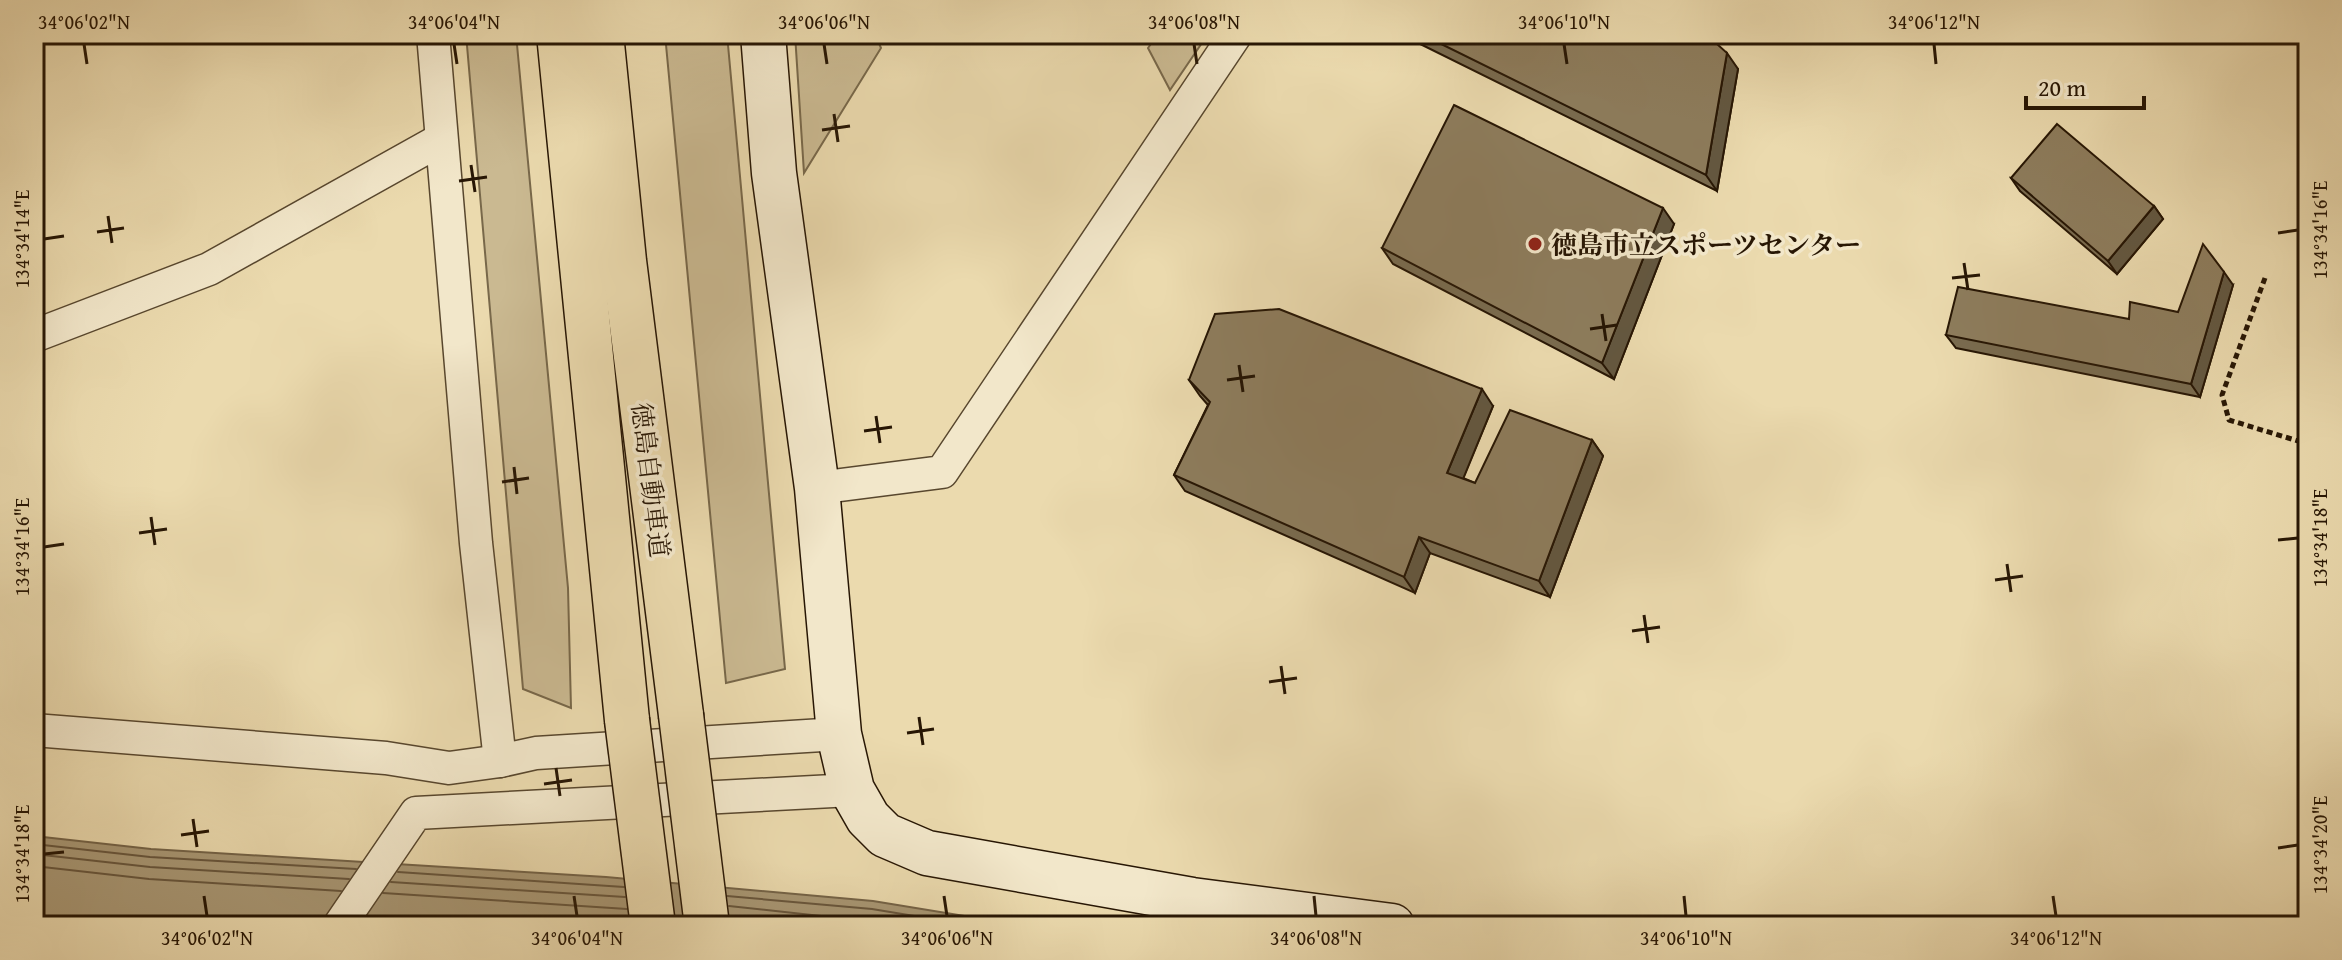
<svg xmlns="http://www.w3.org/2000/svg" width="2342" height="960" viewBox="0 0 2342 960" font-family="'Gentium Book Plus','Noto Serif JP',serif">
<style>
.green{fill:#cab991;stroke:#78684a;stroke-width:2}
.water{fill:#a89774;stroke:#746347;stroke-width:2}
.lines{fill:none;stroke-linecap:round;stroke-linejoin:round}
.shore{stroke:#68563c;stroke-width:2}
.street-casing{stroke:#58472e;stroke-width:35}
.secondary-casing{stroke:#271604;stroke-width:47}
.highway-casing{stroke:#271604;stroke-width:47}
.path{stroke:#271604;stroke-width:5;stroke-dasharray:6 4;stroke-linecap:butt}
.street{stroke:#f2e7ca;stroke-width:32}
.secondary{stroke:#f2e7ca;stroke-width:44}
.highway{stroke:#ebdaae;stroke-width:44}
.highway-bridge-casing{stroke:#271604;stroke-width:47;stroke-linecap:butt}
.highway-bridge{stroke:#ebdaae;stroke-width:44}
.wall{fill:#796b4f;stroke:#271604;stroke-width:2}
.shaded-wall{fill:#635740;stroke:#271604;stroke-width:2}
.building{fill:#8d7c5c;stroke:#271604;stroke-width:2}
.ticks{fill:none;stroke:#271604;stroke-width:3}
.poi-dot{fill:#8f2418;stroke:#f2e7ca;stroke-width:3}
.labels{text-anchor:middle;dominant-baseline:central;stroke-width:7;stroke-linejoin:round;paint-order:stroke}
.poi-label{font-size:26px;font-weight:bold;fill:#271604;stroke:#f2e7ca;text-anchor:start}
.street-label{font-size:26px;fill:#271604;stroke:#f2e7ca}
.neatline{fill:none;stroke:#271604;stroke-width:3}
.ticks-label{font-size:20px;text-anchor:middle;fill:#271604}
</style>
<rect width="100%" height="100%" fill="#ebdaae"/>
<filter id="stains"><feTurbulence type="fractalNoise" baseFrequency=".0025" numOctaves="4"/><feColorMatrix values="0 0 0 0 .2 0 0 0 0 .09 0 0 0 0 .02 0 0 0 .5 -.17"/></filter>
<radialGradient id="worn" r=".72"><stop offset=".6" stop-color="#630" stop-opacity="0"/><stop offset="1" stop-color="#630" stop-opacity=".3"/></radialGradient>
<!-- green -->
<g class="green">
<path d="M 466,34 L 516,34 L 568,588 L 571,708 L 523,689 Z"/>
<path d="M 665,34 L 727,34 L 785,669 L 726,683 Z"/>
<path d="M 795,34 L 875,34 L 881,48 L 804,173 Z"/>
<path d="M 1158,34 L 1208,34 L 1170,90 L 1148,48 Z"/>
</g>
<!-- water -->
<path class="water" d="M 34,836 L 151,849 L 606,877 L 873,901 L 1025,926 L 34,926 Z"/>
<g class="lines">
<!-- shore -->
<g class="shore">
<path d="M 34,844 L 150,857 L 356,869"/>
<path d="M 34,854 L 150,867 L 349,879"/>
<path d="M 34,866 L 149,879 L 341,891"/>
<path d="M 398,872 L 624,887"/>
<path d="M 391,882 L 625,897"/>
<path d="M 383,893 L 627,909"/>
<path d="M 727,896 L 872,909 L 975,926"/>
<path d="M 729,906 L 912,926"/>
<path d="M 730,918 L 813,926"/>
</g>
<defs>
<g id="street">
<path d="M 433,34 L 476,543 L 500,761 L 536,753 L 839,734"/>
<path d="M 34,336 L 209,269 L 440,140"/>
<path d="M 817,488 L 942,472 L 1236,34"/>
<path d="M 34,730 L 386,758 L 449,768 L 500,761"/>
<path d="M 339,926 L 416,813 L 852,790"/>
</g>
<path id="secondary" d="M 763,34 L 774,173 L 817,488 L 839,734 L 852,790 L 868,818 L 885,835 L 927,853 L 1192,900 L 1392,926"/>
<g id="highway">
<path d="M 559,34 L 627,720"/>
<path d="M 601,34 L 624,261 L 681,715"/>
</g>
</defs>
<!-- street casing -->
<use href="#street" class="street-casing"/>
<!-- secondary casing -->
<use href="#secondary" class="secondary-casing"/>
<!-- highway casing -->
<use href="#highway" class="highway-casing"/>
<!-- path -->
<path class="path" d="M 2265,278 L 2222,395 L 2229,420 L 2308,444"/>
<!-- street -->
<use href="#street" class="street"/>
<!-- secondary -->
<use href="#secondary" class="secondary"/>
<!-- highway -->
<use href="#highway" class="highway"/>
<defs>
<g id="highway-bridge">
<path d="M 681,715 L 707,926"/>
<path d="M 627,720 L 653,926"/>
</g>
</defs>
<!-- highway-bridge casing -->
<use href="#highway-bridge" class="highway-bridge-casing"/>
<!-- highway-bridge -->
<use href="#highway-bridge" class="highway-bridge"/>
</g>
<!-- wall -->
<g class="wall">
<path d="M 1400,34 L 1706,34 L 1738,69 L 1717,191 Z"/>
<path d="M 2011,178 L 2154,206 L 2163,219 L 2117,274 L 2020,191 Z"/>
<path d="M 1674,224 L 1614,379 L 1393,264 L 1382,248 Z"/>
<path d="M 2233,285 L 2200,397 L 1956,348 L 1946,335 L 2129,319 L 2178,312 Z"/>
<path d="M 1189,380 L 1493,406 L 1463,478 L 1475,483 L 1592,440 L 1603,456 L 1550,597 L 1430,553 L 1415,593 L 1185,491 L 1174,475 L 1208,405 L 1200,396 Z"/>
</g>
<!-- shaded-wall -->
<g class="shaded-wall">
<path d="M 1727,53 L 1738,69 L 1717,191 L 1706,175 Z"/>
<path d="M 2154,206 L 2163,219 L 2117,274 L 2108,261 Z"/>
<path d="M 1663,208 L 1674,224 L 1614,379 L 1602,363 Z"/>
<path d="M 2224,272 L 2233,285 L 2200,397 L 2191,384 Z"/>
<path d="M 1482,389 L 1493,406 L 1459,489 L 1447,473 Z"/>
<path d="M 1592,440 L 1603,456 L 1550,597 L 1539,581 Z"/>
<path d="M 1419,537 L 1430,553 L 1415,593 L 1404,577 Z"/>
</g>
<!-- building -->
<g class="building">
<path d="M 1421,34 L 1706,34 L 1727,53 L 1706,175 Z"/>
<path d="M 1454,105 L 1663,208 L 1602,363 L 1382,248 Z"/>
<path d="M 2057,124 L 2154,206 L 2108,261 L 2011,178 Z"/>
<path d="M 2203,244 L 2224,272 L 2191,384 L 1946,335 L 1958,287 L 2129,319 L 2130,302 L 2178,312 Z"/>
<path d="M 1279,309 L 1482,389 L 1447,473 L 1475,483 L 1510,410 L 1592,440 L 1539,581 L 1419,537 L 1404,577 L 1174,475 L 1210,402 L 1189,380 L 1215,314 Z"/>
</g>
<!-- ticks -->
<path class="ticks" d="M 84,44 L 87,64M 454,44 L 457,64M 824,44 L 827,64M 1194,44 L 1197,64M 1564,44 L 1567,64M 1934,44 L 1936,64M 834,114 L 838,142M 822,130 L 850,126M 471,165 L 475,192M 459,181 L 487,177M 108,216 L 112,243M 97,232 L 124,228M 2278,233 L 2298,230M 44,239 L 64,236M 1964,263 L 1968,290M 1952,278 L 1980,275M 1602,314 L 1606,341M 1590,329 L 1617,325M 1239,365 L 1243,392M 1227,380 L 1255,376M 876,416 L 880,443M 864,431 L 892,427M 514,467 L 517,494M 502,482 L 529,478M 151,517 L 155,545M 139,533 L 167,529M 2278,540 L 2298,538M 44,547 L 64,544M 2007,564 L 2011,592M 1995,580 L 2023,576M 1644,615 L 1648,643M 1632,631 L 1660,627M 1281,666 L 1285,694M 1269,682 L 1297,678M 919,717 L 923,745M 907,733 L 934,729M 556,768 L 560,796M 544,784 L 572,780M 193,819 L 197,847M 181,835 L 209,831M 2278,848 L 2298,845M 44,854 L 64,852M 204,896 L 207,916M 574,896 L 577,916M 944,896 L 947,916M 1314,896 L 1316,916M 1684,896 L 1686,916M 2053,896 L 2056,916"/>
<!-- markers -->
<circle class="poi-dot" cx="1535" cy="244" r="8"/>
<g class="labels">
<!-- poi labels -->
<g class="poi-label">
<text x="1551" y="244">徳島市立スポーツセンター</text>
</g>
<!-- street labels -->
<g class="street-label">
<text transform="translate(651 480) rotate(83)">徳島自動車道</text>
</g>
</g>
<!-- margin -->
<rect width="2342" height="960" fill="none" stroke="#ebdaae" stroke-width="88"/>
<!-- scale -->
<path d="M2026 96v12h118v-12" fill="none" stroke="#271604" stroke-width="4"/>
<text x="2038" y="96" font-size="24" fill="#271604" stroke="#f2e7ca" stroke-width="6" paint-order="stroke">20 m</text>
<rect x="44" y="44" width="2254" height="872" class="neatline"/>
<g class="ticks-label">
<text x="84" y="29">34°06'02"N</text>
<text x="454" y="29">34°06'04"N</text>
<text x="824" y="29">34°06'06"N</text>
<text x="1194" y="29">34°06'08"N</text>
<text x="1564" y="29">34°06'10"N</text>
<text x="1934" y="29">34°06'12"N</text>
<text transform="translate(2320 230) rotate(-90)" y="7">134°34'16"E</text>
<text transform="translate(22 239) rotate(-90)" y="7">134°34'14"E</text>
<text transform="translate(2320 538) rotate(-90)" y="7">134°34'18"E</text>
<text transform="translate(22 547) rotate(-90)" y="7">134°34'16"E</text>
<text transform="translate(2320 845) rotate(-90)" y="7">134°34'20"E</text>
<text transform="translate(22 854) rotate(-90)" y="7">134°34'18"E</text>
<text x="207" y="945">34°06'02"N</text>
<text x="577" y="945">34°06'04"N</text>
<text x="947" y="945">34°06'06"N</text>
<text x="1316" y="945">34°06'08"N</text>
<text x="1686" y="945">34°06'10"N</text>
<text x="2056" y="945">34°06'12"N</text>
</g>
<rect width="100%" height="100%" filter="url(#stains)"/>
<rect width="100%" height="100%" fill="url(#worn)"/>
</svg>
